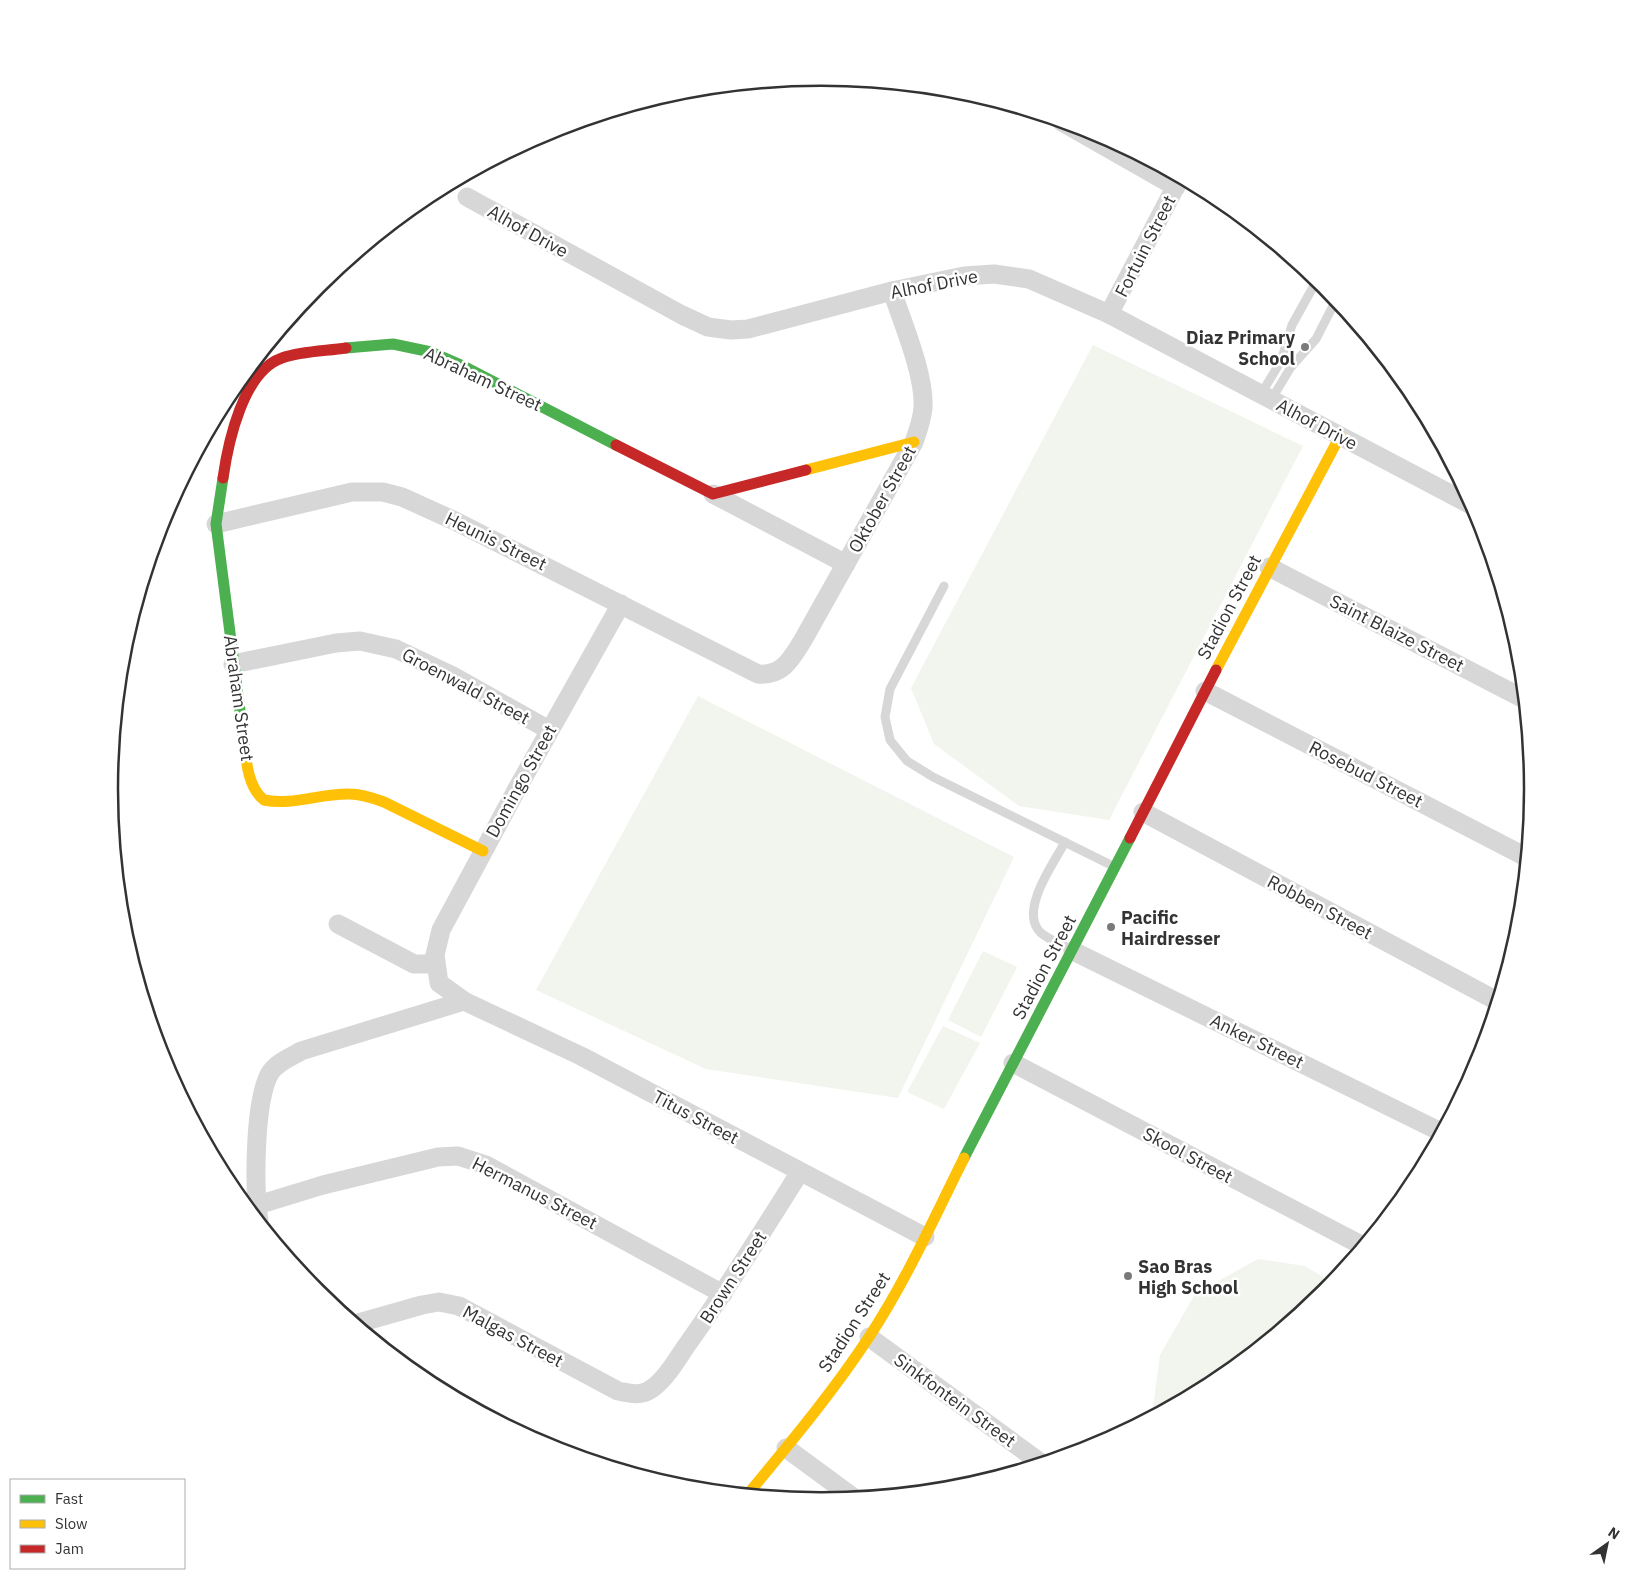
<svg xmlns="http://www.w3.org/2000/svg" width="1642" height="1579" viewBox="0 0 1642 1579" font-family="'IBM Plex Sans',sans-serif">
<style>
.green{fill:#f1f5ed}
.lines{fill:none;stroke-linecap:round;stroke-linejoin:round}
.lane{stroke:#d7d7d7;stroke-width:9}
.street{stroke:#d7d7d7;stroke-width:19}
.fast{stroke:#4caf50;stroke-width:11}
.slow{stroke:#ffc107;stroke-width:11}
.jam{stroke:#c62828;stroke-width:11}
.poi-dot{fill:#7a7a7a;stroke:#fff;stroke-width:2}
.labels{text-anchor:middle;dominant-baseline:central;stroke-width:5;stroke-linejoin:round;paint-order:stroke}
.street-label{font-size:18px;fill:#333;stroke:#fff}
.poi-label{font-size:18px;font-weight:bold;fill:#333;stroke:#fff;text-anchor:start}
.rim{fill:none;stroke:#333;stroke-width:2.5}
</style>
<rect width="100%" height="100%" fill="#fff"/>
<!-- green -->
<g class="green">
<path d="M 1093,345 L 1303,446 L 1109,820 L 1019,806 L 934,744 L 911,688 Z"/>
<path d="M 698,696 L 1014,857 L 898,1098 L 706,1069 L 536,990 Z"/>
<path d="M 983,951 L 1017,967 L 981,1037 L 948,1020 Z"/>
<path d="M 943,1026 L 980,1043 L 944,1109 L 907,1092 Z"/>
<path d="M 1258,1259 L 1305,1266 L 1333,1283 L 1324,1293 L 1216,1382 L 1157,1413 L 1153,1407 L 1160,1355 L 1195,1294 Z"/>
</g>
<g class="lines">
<!-- lane -->
<g class="lane">
<path d="M 1261,394 L 1281,361 L 1292,325 L 1317,280"/>
<path d="M 1271,400 L 1291,367 L 1316,339 L 1336,300"/>
<path d="M 944,586 L 890,689 L 885,717 L 890,740 L 907,761 L 933,777 L 1113,866"/>
<path d="M 1065,842 C 1054,863 1019,910 1040,932 C 1047,939 1061,944 1071,949"/>
</g>
<!-- street -->
<g class="street">
<path d="M 1062,122 L 1176,187"/>
<path d="M 467,197 L 682,315 L 708,327 L 731,330 L 748,329 L 892,291 L 964,276 L 994,274 L 1029,279 L 1109,314 L 1473,506"/>
<path d="M 1109,314 L 1180,178"/>
<path d="M 713,494 L 846,564"/>
<path d="M 216,524 L 352,492 L 383,492 L 402,497 L 455,521 L 758,674 C 783,676 791,659 803,640 L 914,442 C 918,431 922,419 923,408 C 925,375 903,324 892,291"/>
<path d="M 1269,567 L 1524,699"/>
<path d="M 233,664 L 336,643 L 360,641 L 396,649 L 453,676 L 549,730"/>
<path d="M 1205,691 L 1526,857"/>
<path d="M 1143,812 L 1497,1001"/>
<path d="M 338,924 L 414,964 L 435,964"/>
<path d="M 1073,951 L 1441,1132"/>
<path d="M 464,1001 L 439,983 L 435,955 L 441,930 L 518,787 L 621,604"/>
<path d="M 1013,1063 L 1363,1246"/>
<path d="M 248,1208 L 323,1185 L 438,1157 L 458,1156 L 486,1165 L 723,1294"/>
<path d="M 259,1221 C 254,1189 254,1101 270,1073 C 277,1062 291,1057 301,1051 L 464,1001 L 581,1056 L 925,1237"/>
<path d="M 355,1324 L 422,1305 L 439,1302 L 459,1306 L 618,1391 C 629,1393 638,1396 648,1391 C 665,1382 678,1357 689,1342 C 729,1286 764,1229 800,1172"/>
<path d="M 869,1337 L 1041,1463"/>
<path d="M 786,1448 L 854,1498"/>
</g>
<!-- fast -->
<g class="fast">
<path d="M 346,348 L 393,344 L 431,352 L 461,365 L 616,445"/>
<path d="M 223,478 L 216,524 L 243,734"/>
<path d="M 964,1158 L 1130,838"/>
</g>
<!-- slow -->
<g class="slow">
<path d="M 806,470 L 914,442"/>
<path d="M 1216,670 L 1340,436"/>
<path d="M 243,734 C 246,755 246,786 264,800 C 292,806 321,793 350,794 C 361,794 373,798 384,802 L 483,851"/>
<path d="M 748,1494 C 790,1443 833,1392 869,1337 C 906,1281 934,1218 964,1158"/>
</g>
<!-- jam -->
<g class="jam">
<path d="M 616,445 L 713,494 L 806,470"/>
<path d="M 223,478 C 228,443 243,371 282,358 C 301,351 326,351 346,348"/>
<path d="M 1130,838 L 1216,670"/>
</g>
</g>
<!-- markers -->
<g class="poi-dot">
<circle cx="1305" cy="347" r="5"/>
<circle cx="1111" cy="927" r="5"/>
<circle cx="1128" cy="1276" r="5"/>
</g>
<g class="labels">
<!-- street labels -->
<g class="street-label">
<text transform="translate(528 231) rotate(29)">Alhof Drive</text>
<text transform="translate(1145 246) rotate(-63)">Fortuin Street</text>
<text transform="translate(934 284) rotate(-11)">Alhof Drive</text>
<text transform="translate(483 379) rotate(25)">Abraham Street</text>
<text transform="translate(1317 424) rotate(28)">Alhof Drive</text>
<text transform="translate(882 499) rotate(-61)">Oktober Street</text>
<text transform="translate(496 541) rotate(26)">Heunis Street</text>
<text transform="translate(1229 607) rotate(-62)">Stadion Street</text>
<text transform="translate(1397 633) rotate(27)">Saint Blaize Street</text>
<text transform="translate(466 686) rotate(28)">Groenwald Street</text>
<text transform="translate(239 698) rotate(82)">Abraham Street</text>
<text transform="translate(1366 774) rotate(27)">Rosebud Street</text>
<text transform="translate(521 781) rotate(-61)">Domingo Street</text>
<text transform="translate(1320 907) rotate(28)">Robben Street</text>
<text transform="translate(1044 967) rotate(-62)">Stadion Street</text>
<text transform="translate(1257 1041) rotate(26)">Anker Street</text>
<text transform="translate(696 1117) rotate(28)">Titus Street</text>
<text transform="translate(1188 1155) rotate(28)">Skool Street</text>
<text transform="translate(535 1193) rotate(27)">Hermanus Street</text>
<text transform="translate(733 1277) rotate(-57)">Brown Street</text>
<text transform="translate(854 1322) rotate(-57)">Stadion Street</text>
<text transform="translate(513 1336) rotate(28)">Malgas Street</text>
<text transform="translate(955 1400) rotate(36)">Sinkfontein Street</text>
</g>
<!-- poi labels -->
<g class="poi-label">
<text x="1295" y="337" text-anchor="end">Diaz Primary<tspan x="1295" dy="21">School</tspan></text>
<text x="1121" y="917">Pacific<tspan x="1121" dy="21">Hairdresser</tspan></text>
<text x="1138" y="1266">Sao Bras<tspan x="1138" dy="21">High School</tspan></text>
</g>
</g>
<!-- crop -->
<path d="M0 0H1642V1579H0ZM118 789a703 703 0 1 1 1406 0a703 703 0 1 1-1406 0Z" fill="#fff" fill-rule="evenodd"/>
<path class="rim" d="M118 789a703 703 0 1 1 1406 0a703 703 0 1 1-1406 0Z"/>
<!-- legend -->
<rect x="10" y="1479" width="175" height="90" fill="#ffffff" stroke="#adadad"/>
<rect x="20" y="1495" width="25" height="8" fill="#4caf50" stroke="#adadad"/>
<text x="55" y="1504" font-size="15" fill="#333333">Fast</text>
<rect x="20" y="1520" width="25" height="8" fill="#ffc107" stroke="#adadad"/>
<text x="55" y="1529" font-size="15" fill="#333333">Slow</text>
<rect x="20" y="1545" width="25" height="8" fill="#c62828" stroke="#adadad"/>
<text x="55" y="1554" font-size="15" fill="#333333">Jam</text>
<!-- north arrow -->
<g transform="translate(1607 1544) rotate(33)" stroke="#ffffff" stroke-width="4" paint-order="stroke">
<path d="M0-4L9 19L0 12L-9 19Z" fill="#333333"/>
<text y="-8" font-size="14" font-weight="bold" text-anchor="middle" fill="#333333">N</text>
</g>
</svg>
